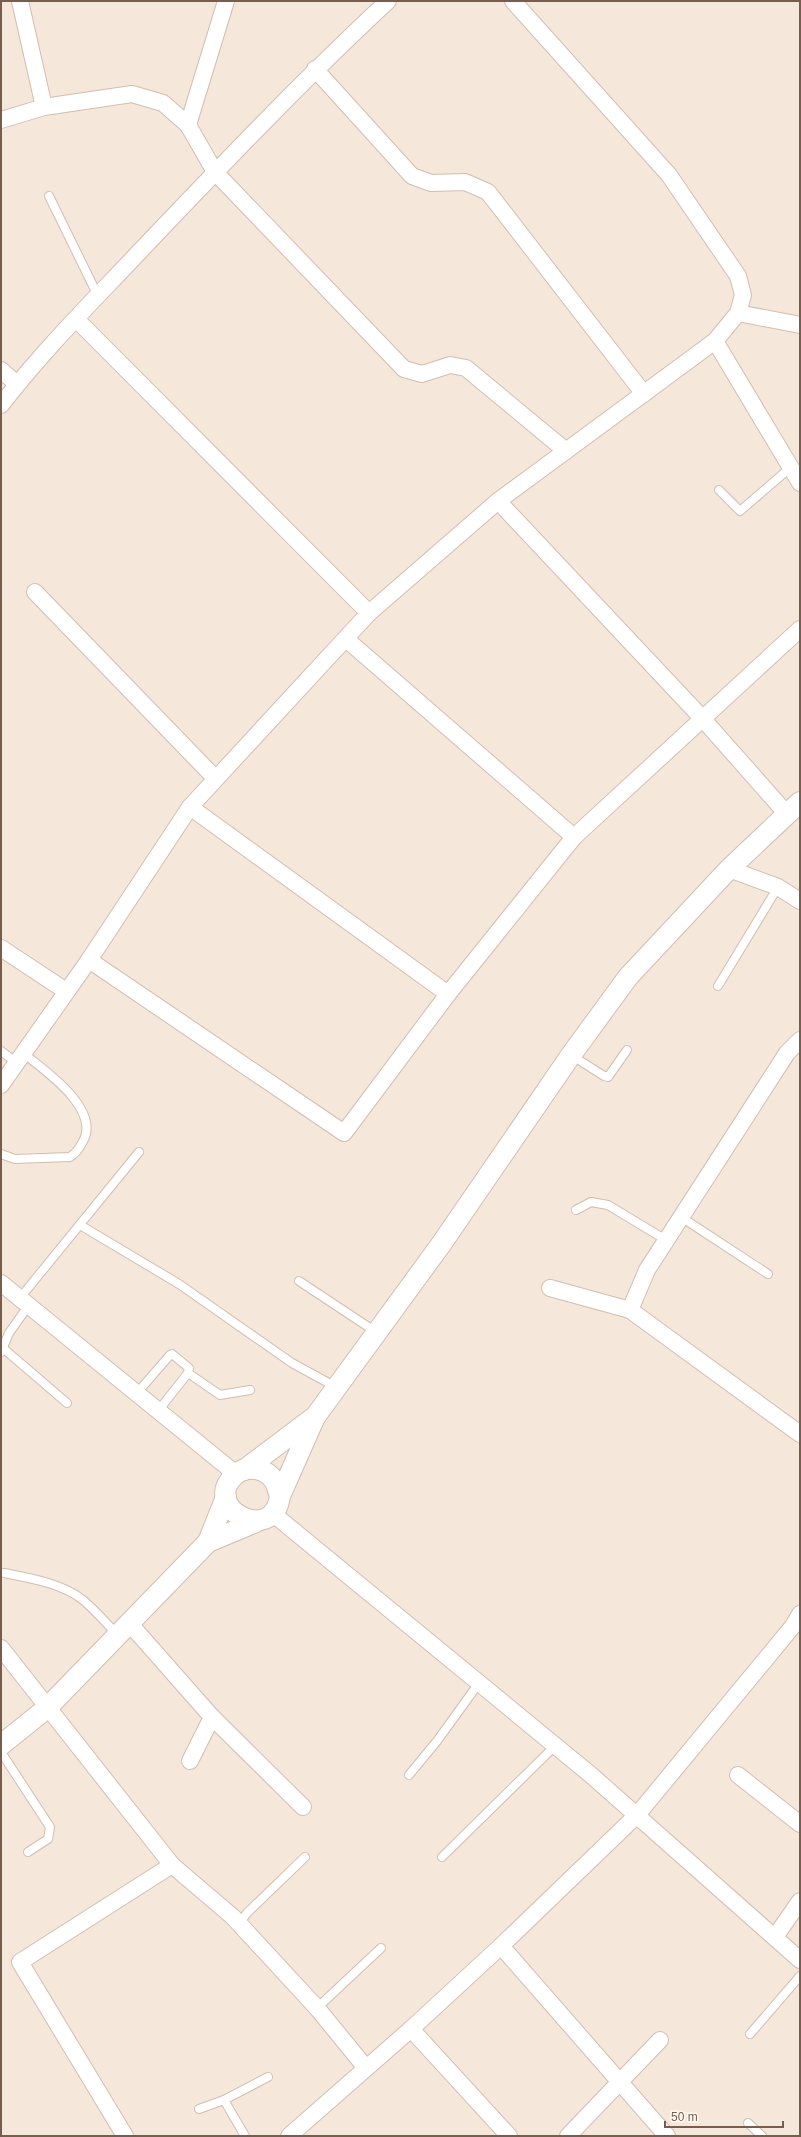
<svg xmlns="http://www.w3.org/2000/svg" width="801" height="2137" viewBox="0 0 801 2137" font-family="Helvetica,sans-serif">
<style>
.residential{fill:#f5e8da}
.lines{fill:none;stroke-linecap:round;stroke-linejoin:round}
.service-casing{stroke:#d1beb0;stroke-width:10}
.minor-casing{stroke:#d1beb0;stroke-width:18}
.tertiary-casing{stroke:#d1beb0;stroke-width:22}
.service{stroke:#fff;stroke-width:8}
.minor{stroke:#fff;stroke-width:16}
.tertiary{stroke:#fff;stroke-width:20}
</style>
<rect width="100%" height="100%" fill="#fdf6ec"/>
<!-- residential -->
<rect class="residential" x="1" y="1" width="799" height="2135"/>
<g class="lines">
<defs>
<g id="service">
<path d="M 49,196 L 98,296"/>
<path d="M 719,490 L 740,511 L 791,467"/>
<path d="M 718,986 L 778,887"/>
<path d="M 1,1051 L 17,1063"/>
<path d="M 571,1055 L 604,1076 L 608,1077 L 627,1050"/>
<path d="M 1,1154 L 15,1159 L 70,1157 C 76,1153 79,1149 82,1143 C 103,1111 46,1071 24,1054"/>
<path d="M 576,1210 L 591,1202 L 608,1205 L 666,1240"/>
<path d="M 681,1217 L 768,1274"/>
<path d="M 80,1225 L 179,1284 L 292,1363 L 336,1387"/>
<path d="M 299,1281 L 376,1332"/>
<path d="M 20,1298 L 139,1152"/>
<path d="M 4,1349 L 67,1403"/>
<path d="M 1,1352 L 9,1333 L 29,1305"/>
<path d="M 188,1373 L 220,1395 L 250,1390"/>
<path d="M 137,1393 L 170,1355 L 172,1354 L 189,1368 L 188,1373 L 158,1411"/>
<path d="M 4,1573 C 29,1578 62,1583 83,1600 C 95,1610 106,1623 118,1635"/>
<path d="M 1,1752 L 50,1827 L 48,1839 L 28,1852"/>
<path d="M 409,1775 L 437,1741 L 479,1683"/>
<path d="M 442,1857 L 556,1745"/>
<path d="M 239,1924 L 247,1913 L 305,1857"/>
<path d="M 317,2008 L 381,1948"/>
<path d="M 750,2034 L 800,1976"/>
<path d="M 224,2100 L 245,2136"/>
<path d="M 199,2109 L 224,2100 L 268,2077"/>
<path d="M 748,2123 L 762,2136"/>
</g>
<g id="minor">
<path d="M 20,1 L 44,107"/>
<path d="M 315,69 L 412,176 L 431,183 L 465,182 L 488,192 L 644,394"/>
<path d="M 1,120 L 44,107 L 132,94 L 163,103 L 188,125 L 215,172 L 404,369 L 422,374 L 450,365 L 466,368 L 566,451"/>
<path d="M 188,125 L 226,1"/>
<path d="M 738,313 L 800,325"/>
<path d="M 76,319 L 369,613"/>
<path d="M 715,341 L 800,483"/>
<path d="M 1,370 L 17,384"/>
<path d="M 1,405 C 44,349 95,299 143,248 C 223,164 303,80 388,1"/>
<path d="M 498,501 L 702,718 L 786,813"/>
<path d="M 35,592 L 215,778"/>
<path d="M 346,639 L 574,837"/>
<path d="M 190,807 L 448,994"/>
<path d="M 729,869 L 778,887 L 800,901"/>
<path d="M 1,948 L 66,991"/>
<path d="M 89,960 L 344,1133 L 448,994 L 574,837 L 800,629"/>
<path d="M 800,1040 L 787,1053 L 647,1270 L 630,1310 L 800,1434"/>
<path d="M 1,1085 L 89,960 L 190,807 L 369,613 L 498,501 L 715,341 L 738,313 L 743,295 L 738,276 L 669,175 L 513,1"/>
<path d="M 1,1283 L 236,1474"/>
<path d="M 550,1288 L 630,1310"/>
<path d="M 272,1513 L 591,1775 L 800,1960"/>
<path d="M 130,1624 L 212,1717 L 190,1761"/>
<path d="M 1,1648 L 172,1865 L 233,1917 L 317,2008 L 366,2068"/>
<path d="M 212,1717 L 303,1807"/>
<path d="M 738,1775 L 800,1824"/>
<path d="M 775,1937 L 800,1901"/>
<path d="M 501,1946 L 667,2136"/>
<path d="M 411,2029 L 509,2136"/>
<path d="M 125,2136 L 20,1962 L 172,1865"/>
<path d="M 289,2136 L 411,2029 L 501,1946 L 637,1815 L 793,1626 L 800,1614"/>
<path d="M 568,2136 L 660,2040"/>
</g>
<g id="tertiary">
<path d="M 244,1470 L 313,1418"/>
<path d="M 280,1496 C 278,1491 277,1486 275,1482 C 267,1468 247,1464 235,1475 C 199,1507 273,1547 280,1496 L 315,1417 L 442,1243 L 571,1055 L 628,977 L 729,869 L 800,802"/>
<path d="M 208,1542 L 256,1522"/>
<path d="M 1,1745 L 47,1708 L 208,1542 L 226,1497"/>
</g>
</defs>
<!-- service casing -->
<use href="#service" class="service-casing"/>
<!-- minor casing -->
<use href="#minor" class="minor-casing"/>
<!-- tertiary casing -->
<use href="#tertiary" class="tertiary-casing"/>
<!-- service -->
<use href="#service" class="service"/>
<!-- minor -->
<use href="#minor" class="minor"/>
<!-- tertiary -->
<use href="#tertiary" class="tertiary"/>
</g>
<!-- border -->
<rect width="801" height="2137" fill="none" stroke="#7a5c4d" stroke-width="4"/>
<!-- scale -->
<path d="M665 2121v6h118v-6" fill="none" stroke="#7a5c4d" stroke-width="2"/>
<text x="671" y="2121" font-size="12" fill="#7a5c4d" stroke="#fffaf3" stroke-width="3" paint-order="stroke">50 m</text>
</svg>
